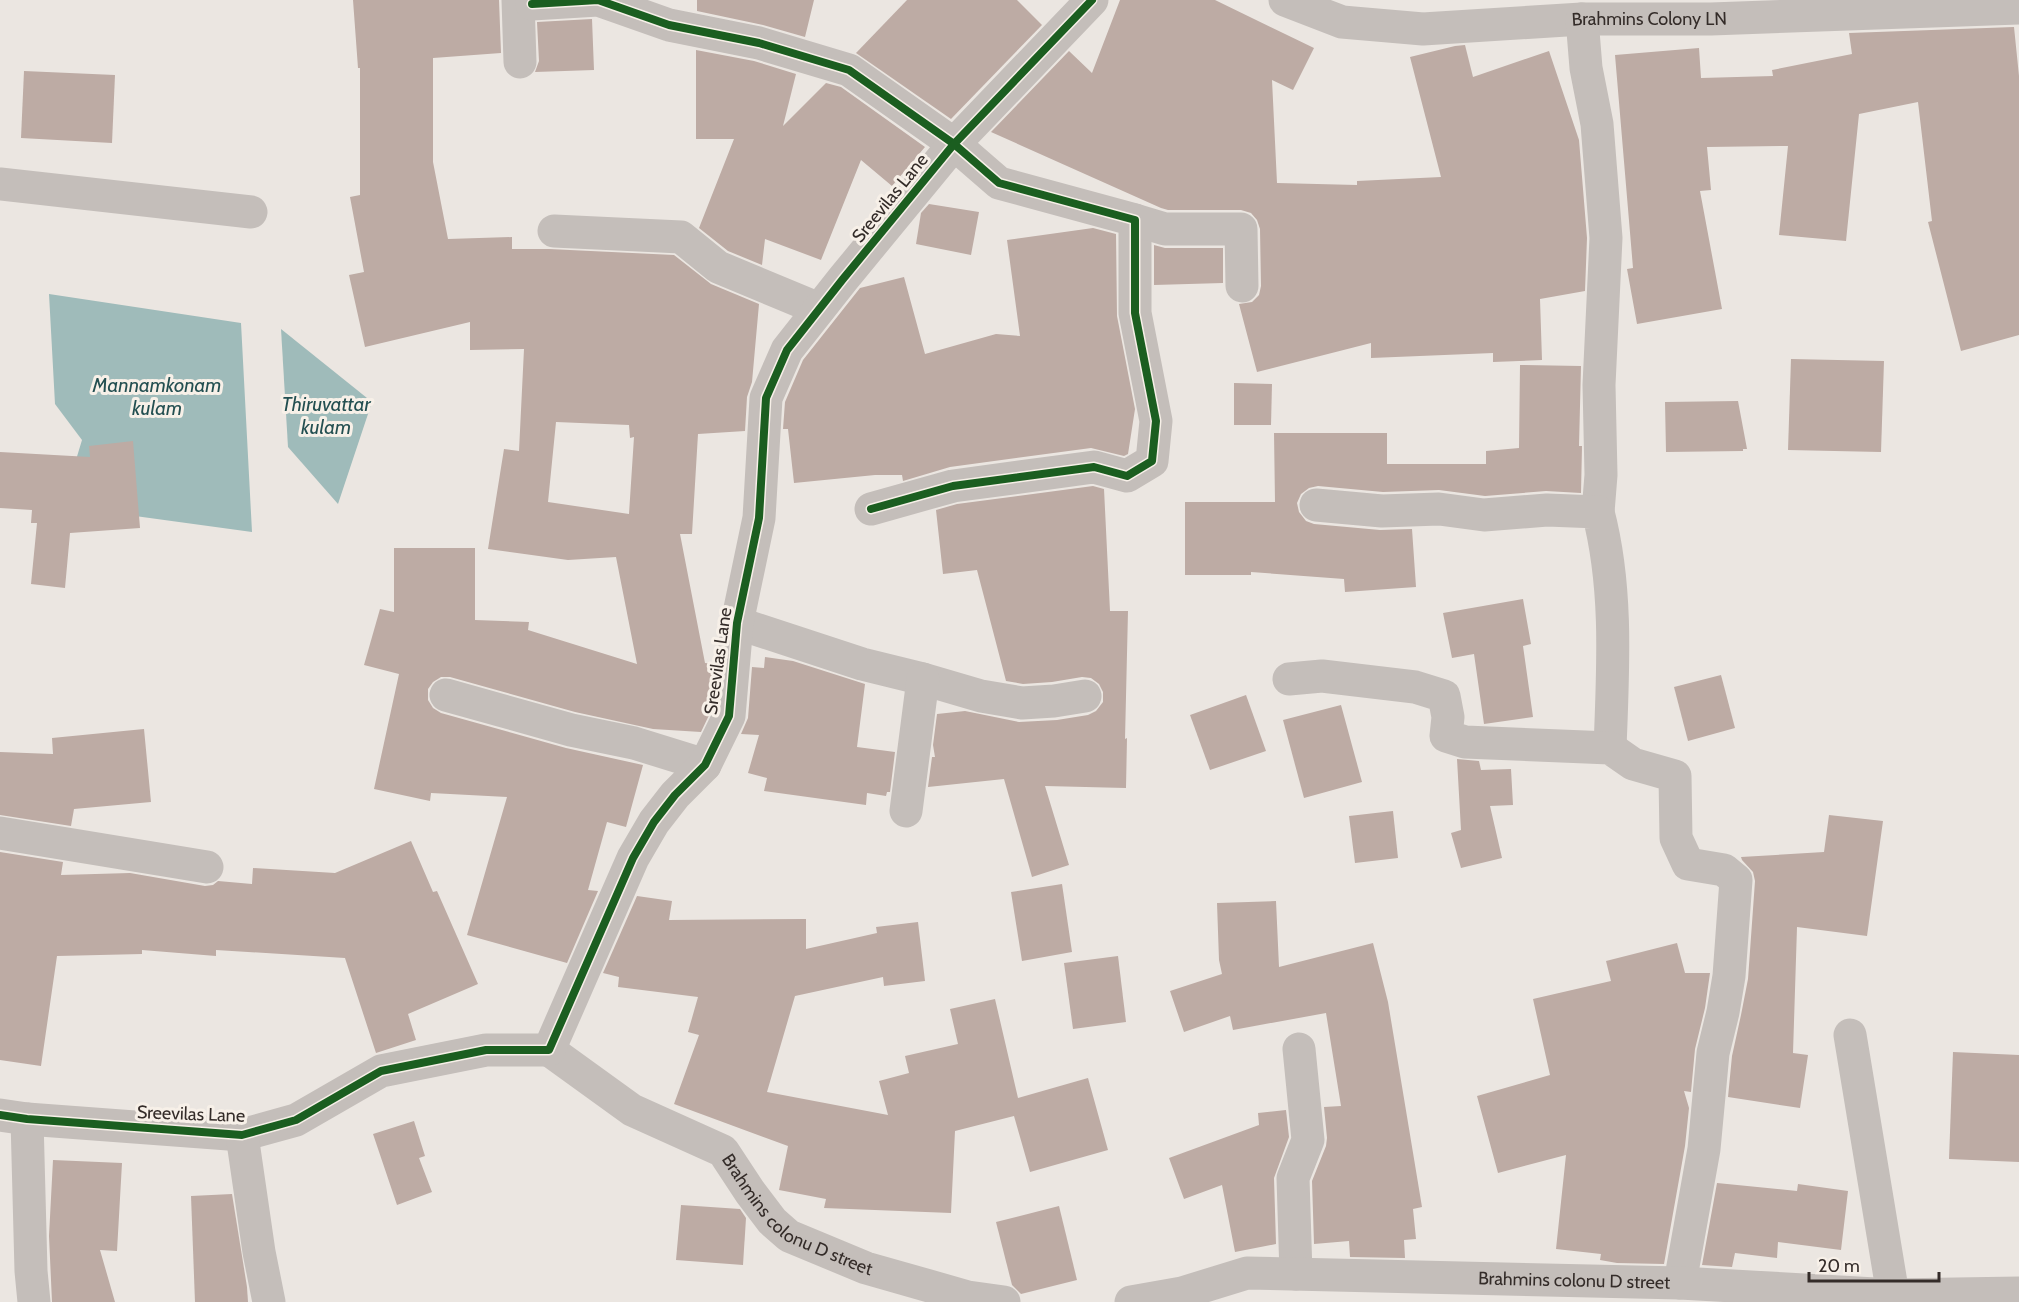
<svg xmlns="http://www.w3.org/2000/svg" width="2019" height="1302" viewBox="0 0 2019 1302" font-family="Cabin,sans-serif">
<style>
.water{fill:#9fbbba}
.building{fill:#bdaba4;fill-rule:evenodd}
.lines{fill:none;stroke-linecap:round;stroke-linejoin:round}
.minor{stroke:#c4beba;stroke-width:33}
.cycleway-casing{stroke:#f7f0e8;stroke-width:11}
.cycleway{stroke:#1b5e20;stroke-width:8}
.labels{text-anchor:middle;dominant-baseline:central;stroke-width:6;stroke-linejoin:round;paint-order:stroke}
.street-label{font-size:18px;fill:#342c29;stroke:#f7f0e8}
.water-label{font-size:20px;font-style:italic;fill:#234f51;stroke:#f7f0e8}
</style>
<rect width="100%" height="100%" fill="#ebe6e1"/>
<!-- water -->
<g class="water">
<path d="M 49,294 L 241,323 L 252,532 L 62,506 L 82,440 L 55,404 Z"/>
<path d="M 281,329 L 372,402 L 338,504 L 288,447 Z"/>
</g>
<!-- building -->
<g class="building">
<path d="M 353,0 L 499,0 L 501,53 L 433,58 L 433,162 L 448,239 L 512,237 L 512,249 L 549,249 L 674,255 L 711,284 L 759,304 L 752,382 L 747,397 L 745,431 L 698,434 L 692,534 L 680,534 L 705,663 L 715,664 L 711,711 L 701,732 L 653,729 L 575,712 L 450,677 L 441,677 L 433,682 L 428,689 L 428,700 L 433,708 L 441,713 L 566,748 L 643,765 L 626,827 L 607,822 L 588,890 L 598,891 L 567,963 L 467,935 L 507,797 L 431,793 L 430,801 L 374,789 L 399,674 L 364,665 L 380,609 L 394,612 L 394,548 L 475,548 L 475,620 L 529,622 L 528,630 L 637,664 L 616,557 L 568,560 L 488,549 L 504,449 L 519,451 L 524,349 L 470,350 L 470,322 L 365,347 L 349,275 L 364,272 L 350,197 L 360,195 L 360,68 L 358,68 ZM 556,422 L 629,425 L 630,438 L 634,437 L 629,514 L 548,502 Z"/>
<path d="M 697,0 L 814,0 L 805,37 L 763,25 L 697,11 Z"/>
<path d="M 907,0 L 1017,0 L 1042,25 L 951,119 L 856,53 Z"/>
<path d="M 1120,0 L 1215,0 L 1314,48 L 1293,90 L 1272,80 L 1277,183 L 1357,185 L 1357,181 L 1441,177 L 1410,57 L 1455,46 L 1465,45 L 1473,77 L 1549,51 L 1579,140 L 1587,238 L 1585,291 L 1540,299 L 1542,360 L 1493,362 L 1493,353 L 1371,358 L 1371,343 L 1257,372 L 1239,304 L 1252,302 L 1259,295 L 1261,286 L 1260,229 L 1257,220 L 1251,213 L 1241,210 L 1168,210 L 1161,208 L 991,132 L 1069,51 L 1092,73 Z"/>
<path d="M 592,19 L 594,70 L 535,72 L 539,61 L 537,22 Z"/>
<path d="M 2014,27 L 2019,76 L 2019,335 L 1961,351 L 1928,222 L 1932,221 L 1918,102 L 1859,114 L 1846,241 L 1779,235 L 1788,146 L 1707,147 L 1711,190 L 1700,191 L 1722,309 L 1637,324 L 1627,269 L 1633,268 L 1615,55 L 1699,48 L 1701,78 L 1773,76 L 1772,70 L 1852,54 L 1849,33 Z"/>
<path d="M 696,50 L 754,61 L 796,74 L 783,126 L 826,83 L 841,87 L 925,147 L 892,186 L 861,160 L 821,260 L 765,239 L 762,265 L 728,251 L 699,228 L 734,139 L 696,139 Z"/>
<path d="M 24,71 L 115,75 L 112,143 L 21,138 Z"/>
<path d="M 929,204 L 979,212 L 971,255 L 916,244 L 921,213 Z"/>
<path d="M 1093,228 L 1116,234 L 1117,316 L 1135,409 L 1128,454 L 1124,456 L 1091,448 L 950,467 L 903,481 L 902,475 L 875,475 L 794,483 L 788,429 L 783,429 L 785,402 L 803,360 L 860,288 L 904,277 L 925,354 L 996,334 L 1020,336 L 1007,240 Z"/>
<path d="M 1154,245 L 1165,248 L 1223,248 L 1223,283 L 1154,285 Z"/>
<path d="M 1791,359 L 1884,361 L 1881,452 L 1788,450 Z"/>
<path d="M 1520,365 L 1581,366 L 1579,446 L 1582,446 L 1581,493 L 1546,491 L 1485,496 L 1439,490 L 1383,492 L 1318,486 L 1309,488 L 1301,494 L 1297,503 L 1299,512 L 1306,521 L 1314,524 L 1380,530 L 1412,529 L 1416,587 L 1345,592 L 1344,579 L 1251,572 L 1251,575 L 1185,575 L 1185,502 L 1275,502 L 1274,433 L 1387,433 L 1387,464 L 1486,464 L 1486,451 L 1519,448 Z"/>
<path d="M 1234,383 L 1272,384 L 1271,425 L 1234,425 Z"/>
<path d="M 1738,401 L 1747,449 L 1743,449 L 1743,451 L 1666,452 L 1665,402 Z"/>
<path d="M 133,441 L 140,528 L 70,533 L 65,588 L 31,584 L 37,523 L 31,523 L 32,510 L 0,508 L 0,452 L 90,457 L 89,446 Z"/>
<path d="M 1093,486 L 1104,489 L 1110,611 L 1128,611 L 1125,739 L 1127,738 L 1126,788 L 1045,786 L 1069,865 L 1032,877 L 1004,779 L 928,787 L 932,757 L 935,757 L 933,745 L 937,714 L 965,711 L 1019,722 L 1057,720 L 1088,715 L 1096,711 L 1103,702 L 1103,692 L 1099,684 L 1091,678 L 1082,677 L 1052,682 L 1023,684 L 1006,681 L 977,570 L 943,574 L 936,510 L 957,504 Z"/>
<path d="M 1523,599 L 1531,644 L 1523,646 L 1533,717 L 1484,724 L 1474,654 L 1452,658 L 1443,613 Z"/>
<path d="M 765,657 L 793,661 L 865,684 L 857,747 L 895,752 L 890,792 L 887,792 L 886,796 L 867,793 L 866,805 L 764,791 L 767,778 L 748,773 L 759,735 L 741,734 L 748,718 L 752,667 L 764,668 Z"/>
<path d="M 1721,675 L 1735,728 L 1688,741 L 1674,687 Z"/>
<path d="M 1246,695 L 1266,751 L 1210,770 L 1190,715 Z"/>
<path d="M 1341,705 L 1362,782 L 1304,798 L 1283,720 Z"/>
<path d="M 144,729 L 151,802 L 74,809 L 71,826 L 0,815 L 0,752 L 53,754 L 52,738 Z"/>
<path d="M 1457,759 L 1479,761 L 1481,770 L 1511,769 L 1513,805 L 1490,806 L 1502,858 L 1461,868 L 1451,833 L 1461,830 Z"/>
<path d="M 1393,811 L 1398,858 L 1355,863 L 1349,816 Z"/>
<path d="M 1829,815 L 1883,821 L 1867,936 L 1797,927 L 1793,1053 L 1808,1055 L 1800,1108 L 1728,1097 L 1732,1056 L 1741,1015 L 1748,979 L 1755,881 L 1753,872 L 1742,860 L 1741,857 L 1824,852 Z"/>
<path d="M 411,841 L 433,892 L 437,891 L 478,984 L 408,1014 L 416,1040 L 376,1053 L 345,958 L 216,950 L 216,956 L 142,950 L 142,954 L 57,956 L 41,1066 L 0,1060 L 0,852 L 63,862 L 61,875 L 130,873 L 205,886 L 213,885 L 218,881 L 252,884 L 253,868 L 335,873 Z"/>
<path d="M 1062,884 L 1072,952 L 1022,961 L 1011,892 Z"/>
<path d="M 637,896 L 672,901 L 669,920 L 806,919 L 806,949 L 877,933 L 876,927 L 918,922 L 925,981 L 884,986 L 883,977 L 795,996 L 767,1092 L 888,1115 L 879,1081 L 909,1073 L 905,1056 L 958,1044 L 950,1009 L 995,999 L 1018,1098 L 1088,1078 L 1108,1150 L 1030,1172 L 1014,1116 L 955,1131 L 951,1213 L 824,1208 L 826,1199 L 779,1190 L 788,1146 L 674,1104 L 699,1035 L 688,1032 L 698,997 L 618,987 L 619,977 L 603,973 Z"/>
<path d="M 1276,901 L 1279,967 L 1373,943 L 1388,1002 L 1422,1207 L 1413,1209 L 1416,1239 L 1404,1240 L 1405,1258 L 1350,1257 L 1349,1241 L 1314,1244 L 1312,1181 L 1326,1146 L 1327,1138 L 1324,1107 L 1341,1106 L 1326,1013 L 1233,1030 L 1230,1016 L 1184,1032 L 1170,991 L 1222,974 L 1219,960 L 1217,903 Z"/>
<path d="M 1677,943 L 1685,973 L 1710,973 L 1705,1008 L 1695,1049 L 1691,1092 L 1684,1091 L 1689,1108 L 1685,1146 L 1664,1264 L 1617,1263 L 1600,1260 L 1601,1254 L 1556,1249 L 1566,1155 L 1498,1173 L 1477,1096 L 1550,1075 L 1533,999 L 1611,981 L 1606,961 Z"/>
<path d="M 1118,956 L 1126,1022 L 1073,1029 L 1064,963 Z"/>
<path d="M 1953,1052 L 2019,1055 L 2019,1162 L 1949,1159 Z"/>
<path d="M 1286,1110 L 1289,1137 L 1274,1178 L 1276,1244 L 1235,1252 L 1222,1185 L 1184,1199 L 1169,1158 L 1259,1125 L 1258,1113 Z"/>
<path d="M 414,1121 L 425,1156 L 419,1158 L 432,1192 L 397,1205 L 373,1134 Z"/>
<path d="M 53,1160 L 122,1163 L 117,1251 L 100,1250 L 115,1302 L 52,1302 L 49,1236 Z"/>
<path d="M 1717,1183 L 1797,1191 L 1798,1184 L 1848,1191 L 1841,1250 L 1778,1242 L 1777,1258 L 1735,1253 L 1732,1267 L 1702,1265 Z"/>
<path d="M 232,1194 L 247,1287 L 248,1302 L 195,1302 L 191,1196 Z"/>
<path d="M 681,1205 L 740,1209 L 746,1218 L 743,1265 L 676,1260 Z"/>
<path d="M 1059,1206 L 1077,1280 L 1021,1294 L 1012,1285 L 996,1222 Z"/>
</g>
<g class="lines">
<!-- minor -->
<g class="minor">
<path d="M 518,0 L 520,62"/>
<path id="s1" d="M 1285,0 L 1342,22 L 1423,29 L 1582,19 L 1711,19 L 2019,8"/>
<path d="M 532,4 L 598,0 L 669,25 L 759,43 L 849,70 L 954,144 L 999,183 L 1135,220 L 1135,313 L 1156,421 L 1152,461 L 1127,476 L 1094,467 L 953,486 L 871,509"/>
<path d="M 1582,19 L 1586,68 L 1597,124 L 1606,238 L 1599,385 L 1601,475 L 1598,512"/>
<path d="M 0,184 L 251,212"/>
<path d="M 1135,220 L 1165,229 L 1241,229 L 1242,286"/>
<path d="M 554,231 L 681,237 L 718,267 L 819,309"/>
<path d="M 1316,505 L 1382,511 L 1439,509 L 1484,515 L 1547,510 L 1598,512 C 1618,588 1613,669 1610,748"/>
<path d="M 737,623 L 862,664 L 923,679 L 981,696 L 1022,703 L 1054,701 L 1085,696"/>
<path d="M 1289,679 L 1322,676 L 1415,687 L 1444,696 L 1448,717 L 1446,736 L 1465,742 L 1610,748 L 1633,764 L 1675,776 L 1676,838 L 1688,864 L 1724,870 L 1736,880 L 1729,976 L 1723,1012 L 1713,1053 L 1704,1149 L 1680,1283"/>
<path d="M 446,695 L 571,730 L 634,743 L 705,765"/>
<path d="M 906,811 L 923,679"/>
<path d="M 0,833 L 207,867"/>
<path d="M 1850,1035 L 1893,1295"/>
<path id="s2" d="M 549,1050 L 632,1110 L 723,1151 L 750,1192 L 772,1221 L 789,1236 L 866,1268 L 968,1297 L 1004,1302"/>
<path d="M 0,1115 L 27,1119 L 242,1135 L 296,1120 L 381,1071 L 486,1050 L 549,1050 L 633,858 L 654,822 L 675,795 L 705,765 L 729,716 L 737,623 L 759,518 L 766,398 L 787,350 L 843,279 L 954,144 L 1092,0"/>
<path d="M 27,1119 L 31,1271 L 34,1302"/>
<path d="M 242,1135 L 259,1252 L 269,1302"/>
<path d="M 1296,1274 L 1293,1178 L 1308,1140 L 1299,1049"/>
<path id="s3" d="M 1131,1302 L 1182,1293 L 1247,1273 L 1680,1283 L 1893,1295 L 2019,1293"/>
</g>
<defs>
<g id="cycleway">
<path d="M 532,4 L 598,0 L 669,25 L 759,43 L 849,70 L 954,144 L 999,183 L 1135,220 L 1135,313 L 1156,421 L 1152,461 L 1127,476 L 1094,467 L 953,486 L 871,509"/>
<path d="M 0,1115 L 27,1119 L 242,1135 L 296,1120 L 381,1071 L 486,1050 L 549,1050 L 633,858 L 654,822 L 675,795 L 705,765 L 729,716 L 737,623 L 759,518 L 766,398 L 787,350 L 843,279 L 954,144 L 1092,0"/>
</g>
</defs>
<!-- cycleway casing -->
<use href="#cycleway" class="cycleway-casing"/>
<!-- cycleway -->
<use href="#cycleway" class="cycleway"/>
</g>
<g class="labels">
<!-- street labels -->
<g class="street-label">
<text stroke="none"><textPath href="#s1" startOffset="369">Brahmins Colony LN</textPath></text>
<text transform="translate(890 198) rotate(-51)">Sreevilas Lane</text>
<text transform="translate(718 661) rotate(-82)">Sreevilas Lane</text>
<text transform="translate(191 1114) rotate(2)">Sreevilas Lane</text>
<text stroke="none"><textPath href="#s2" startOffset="304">Brahmins colonu D street</textPath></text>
<text stroke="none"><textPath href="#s3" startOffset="447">Brahmins colonu D street</textPath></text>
</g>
<!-- water labels -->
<g class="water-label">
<text x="157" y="385">Mannamkonam<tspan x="157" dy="23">kulam</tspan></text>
<text x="326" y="404">Thiruvattar<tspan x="326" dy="23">kulam</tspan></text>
</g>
</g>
<!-- scale -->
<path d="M1809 1272v9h130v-9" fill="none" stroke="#342c29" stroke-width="3"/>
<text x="1818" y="1272" font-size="18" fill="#342c29" stroke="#f7f0e8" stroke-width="4.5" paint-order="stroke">20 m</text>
</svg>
